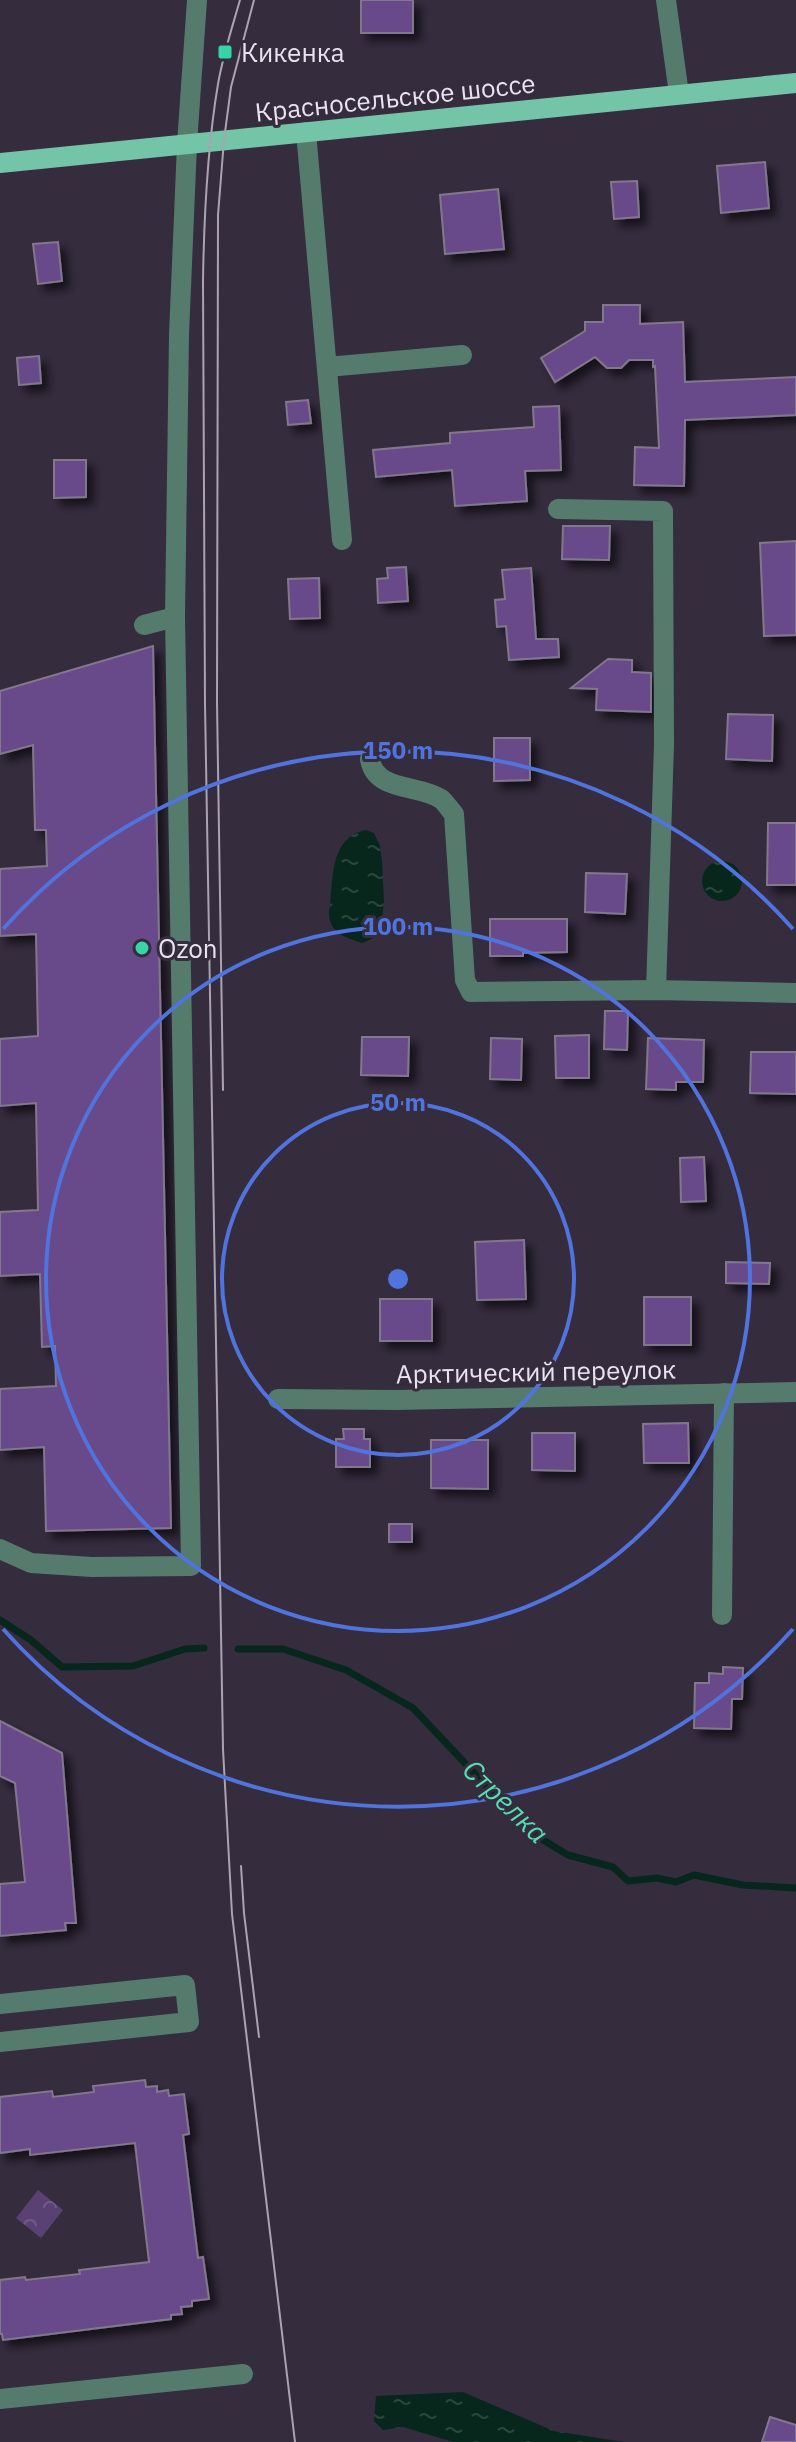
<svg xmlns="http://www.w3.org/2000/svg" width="796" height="2442" viewBox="0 0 796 2442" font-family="'IBM Plex Sans',sans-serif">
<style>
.forest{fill:url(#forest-crowns)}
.water{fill:url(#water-ripples)}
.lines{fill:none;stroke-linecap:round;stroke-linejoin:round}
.stream{stroke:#07271d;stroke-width:7}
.building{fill:#684889;stroke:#81788d;stroke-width:2;filter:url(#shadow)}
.minor{stroke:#557b6c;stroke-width:20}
.major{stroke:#74c4a7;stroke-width:20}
.tram{stroke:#aaa4b1;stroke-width:2}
.ring{fill:none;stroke:#5073de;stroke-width:4}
.poi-dot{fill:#36d4a7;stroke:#352c3e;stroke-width:3}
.labels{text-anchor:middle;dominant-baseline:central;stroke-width:6;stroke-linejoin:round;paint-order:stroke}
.poi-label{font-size:26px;fill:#e8e3ee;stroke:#352c3e;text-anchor:start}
.street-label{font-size:26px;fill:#e8e3ee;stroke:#352c3e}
.water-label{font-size:28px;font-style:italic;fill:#53dfb3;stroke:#352c3e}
.centre{fill:#5073de;stroke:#352c3e;stroke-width:4}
.ring-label{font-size:24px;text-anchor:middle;font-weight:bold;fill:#5073de;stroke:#352c3e;stroke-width:6;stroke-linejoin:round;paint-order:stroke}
</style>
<defs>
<pattern id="forest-crowns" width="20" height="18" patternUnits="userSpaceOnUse" patternTransform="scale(2)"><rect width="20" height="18" fill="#5a4173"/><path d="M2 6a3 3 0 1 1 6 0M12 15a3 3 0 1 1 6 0" fill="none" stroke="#725c87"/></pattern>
<pattern id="water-ripples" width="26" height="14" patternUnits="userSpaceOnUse" patternTransform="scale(2)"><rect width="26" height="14" fill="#07271d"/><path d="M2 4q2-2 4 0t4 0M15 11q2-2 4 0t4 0" fill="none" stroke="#2b463e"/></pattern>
<filter id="shadow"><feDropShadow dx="7" dy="7" stdDeviation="4" flood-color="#0009"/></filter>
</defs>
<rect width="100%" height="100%" fill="#352c3e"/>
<!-- forest -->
<path class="forest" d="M 38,2190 L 63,2210 L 41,2238 L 16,2218 Z"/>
<!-- water -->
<g class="water">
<path d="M 366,830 L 374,833 L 380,846 L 382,861 L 384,901 L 381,929 L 374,938 L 362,943 C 346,938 329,933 329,913 C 334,884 327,838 366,830 Z"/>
<circle cx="722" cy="881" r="20"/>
<path d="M 463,2392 L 554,2431 L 624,2442 L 453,2442 L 403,2427 L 383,2430 L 374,2421 L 376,2396 Z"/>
</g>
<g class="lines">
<!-- stream -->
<g class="stream">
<path d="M 0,1620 L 31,1640 L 62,1667 L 133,1666 L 185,1649 L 204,1648"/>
<path d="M 238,1649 L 283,1649 L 346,1670 L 413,1708 L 530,1832 L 568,1855 L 613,1867 L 628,1881 L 657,1878 L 676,1882 L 694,1875 L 743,1885 L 796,1888"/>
</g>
</g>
<!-- building -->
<g class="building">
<rect x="361" y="0" width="52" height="33"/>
<path d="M 765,162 L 769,208 L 721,213 L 717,166 Z"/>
<path d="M 637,181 L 639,217 L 614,219 L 611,182 Z"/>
<path d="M 498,189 L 504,249 L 445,254 L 440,195 Z"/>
<path d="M 58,242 L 62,281 L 38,284 L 33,244 Z"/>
<path d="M 603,305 L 640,305 L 640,324 L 683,322 L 685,382 L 796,377 L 796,415 L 685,420 L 684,486 L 634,485 L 635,447 L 659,448 L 655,366 L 653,367 L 653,360 L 629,360 L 621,368 L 607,368 L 595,357 L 555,382 L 541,358 L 585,331 L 585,322 L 603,322 Z"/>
<path d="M 39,356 L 41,383 L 19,385 L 17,358 Z"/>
<path d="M 308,400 L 311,423 L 288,425 L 286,402 Z"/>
<path d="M 559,406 L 561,470 L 525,471 L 527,501 L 455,506 L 452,470 L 376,477 L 373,450 L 450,443 L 450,433 L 534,427 L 533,407 Z"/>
<path d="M 54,460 L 86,460 L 86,497 L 54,498 Z"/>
<path d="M 563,526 L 610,526 L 609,560 L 562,559 Z"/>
<path d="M 796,541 L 796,635 L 764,636 L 760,543 Z"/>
<path d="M 406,567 L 408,601 L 378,603 L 377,579 L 388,578 L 387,568 Z"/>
<path d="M 531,568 L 536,639 L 558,639 L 559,657 L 509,660 L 506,626 L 497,627 L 495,600 L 505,599 L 502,570 Z"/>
<path d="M 319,578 L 320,618 L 290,619 L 288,579 Z"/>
<path d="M 153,646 L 171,1528 L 46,1531 L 44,1447 L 0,1450 L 0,1389 L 56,1386 L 55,1346 L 42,1347 L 40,1274 L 0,1276 L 0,1212 L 38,1210 L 36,1103 L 0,1106 L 0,1039 L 38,1036 L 36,934 L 0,936 L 0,869 L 47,866 L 46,830 L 35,830 L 33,745 L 0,754 L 0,691 Z"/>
<path d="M 608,659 L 632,660 L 632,672 L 651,673 L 651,712 L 596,710 L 597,689 L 571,688 Z"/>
<path d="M 728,714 L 773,715 L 772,761 L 726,759 Z"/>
<path d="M 494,738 L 530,738 L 530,780 L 494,781 Z"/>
<path d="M 768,823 L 796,823 L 796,885 L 767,885 Z"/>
<path d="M 586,873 L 627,874 L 625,914 L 585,912 Z"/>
<path d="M 490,919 L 567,919 L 567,952 L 523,953 L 523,956 L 490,956 Z"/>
<path d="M 605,1011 L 628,1011 L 627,1050 L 604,1049 Z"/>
<path d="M 589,1035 L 589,1078 L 556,1078 L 555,1036 Z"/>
<path d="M 362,1037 L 409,1037 L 408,1076 L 361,1075 Z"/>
<path d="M 491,1038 L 522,1039 L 521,1080 L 490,1079 Z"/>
<path d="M 648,1038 L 704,1040 L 703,1082 L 676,1082 L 676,1090 L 646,1089 Z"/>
<path d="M 751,1052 L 796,1052 L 796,1094 L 750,1093 Z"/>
<path d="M 704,1157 L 706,1201 L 681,1202 L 680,1158 Z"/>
<path d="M 524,1240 L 526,1299 L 477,1300 L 475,1242 Z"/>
<path d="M 726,1262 L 770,1263 L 769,1284 L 726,1283 Z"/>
<rect x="644" y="1297" width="47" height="48"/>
<rect x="380" y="1299" width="52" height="42"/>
<path d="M 688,1423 L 689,1463 L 644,1463 L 643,1424 Z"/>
<path d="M 343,1429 L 364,1429 L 364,1439 L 370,1439 L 370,1467 L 336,1467 L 336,1439 L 344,1439 Z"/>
<path d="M 532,1433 L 575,1433 L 575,1471 L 532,1470 Z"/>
<path d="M 431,1440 L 488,1440 L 488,1489 L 431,1488 Z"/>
<rect x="389" y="1524" width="23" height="18"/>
<path d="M 723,1667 L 743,1668 L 742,1699 L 732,1699 L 731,1729 L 694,1728 L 695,1683 L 709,1683 L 709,1673 L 723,1674 Z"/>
<path d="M 0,1721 L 62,1753 L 76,1923 L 65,1923 L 66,1930 L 0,1936 L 0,1884 L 25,1882 L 15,1783 L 0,1776 Z"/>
<path d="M 145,2080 L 146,2087 L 157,2086 L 157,2092 L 168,2090 L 169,2096 L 184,2094 L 189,2134 L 183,2135 L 198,2258 L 203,2257 L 209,2299 L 192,2301 L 192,2306 L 181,2307 L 182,2314 L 171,2315 L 171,2319 L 3,2340 L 2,2334 L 0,2334 L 0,2280 L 25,2277 L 26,2280 L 80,2274 L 79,2270 L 149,2262 L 135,2143 L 30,2155 L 30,2149 L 0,2153 L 0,2097 L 52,2091 L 53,2097 L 94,2092 L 93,2086 Z"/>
<path d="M 770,2417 L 796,2425 L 796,2442 L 762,2442 Z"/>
</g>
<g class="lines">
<!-- minor -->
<g class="minor">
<path d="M 666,0 L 679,94"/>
<path d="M 306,132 L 342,540"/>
<path d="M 327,367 L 462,355"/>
<path d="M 558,509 L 663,511 L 664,745 L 656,990"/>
<path d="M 144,625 L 175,617"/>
<path d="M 370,759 C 375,792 418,784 441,799 C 445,802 450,810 454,814 L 465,980 L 471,992 L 656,990 L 796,993"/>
<path d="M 278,1399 L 396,1400 L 796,1392"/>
<path d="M 0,1549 L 31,1563 L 92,1567 L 191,1566 L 175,617 L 179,335 L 187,144 L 197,0"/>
<path d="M 722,1615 L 724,1393"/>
<path d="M 0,2004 L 185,1985 L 189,2022 L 0,2042"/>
<path d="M 0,2399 L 243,2374"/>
</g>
<!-- major -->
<path class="major" d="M 0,163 L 796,83"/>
<!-- tram -->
<g class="tram">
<path d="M 240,0 C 232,28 223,55 218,84 C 207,149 204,215 203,281 L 205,704 L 223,1749 L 232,1914 L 295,2442"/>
<path d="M 223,1090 L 217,703 L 218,215 L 224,140 L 231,87 L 254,0"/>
<path d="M 241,1866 L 244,1913 L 259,2037"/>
</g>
</g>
<!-- distance rings -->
<g class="ring">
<circle cx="398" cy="1279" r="176"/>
<circle cx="398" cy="1279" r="352"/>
<path d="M793 1629A528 528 0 0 1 3 1629M3 929A528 528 0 0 1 793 929"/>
</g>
<!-- markers -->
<g class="poi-dot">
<rect x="217" y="44" width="16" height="16" rx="4"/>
<circle cx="142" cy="948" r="8"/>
</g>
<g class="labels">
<!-- poi labels -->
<g class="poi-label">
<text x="241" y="52">Кикенка</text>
<text x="158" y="948">Ozon</text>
</g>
<!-- street labels -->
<g class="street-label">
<text transform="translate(395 97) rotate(-6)">Красносельское шоссе</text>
<text transform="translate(536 1371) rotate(-1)">Арктический переулок</text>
</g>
<!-- water labels -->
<g class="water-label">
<text transform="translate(506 1801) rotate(44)">Стрелка</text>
</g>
</g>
<circle cx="398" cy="1279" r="12" class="centre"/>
<g class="ring-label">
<text x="398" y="759">150 m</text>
<text x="398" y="935">100 m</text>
<text x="398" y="1111">50 m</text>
</g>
</svg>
